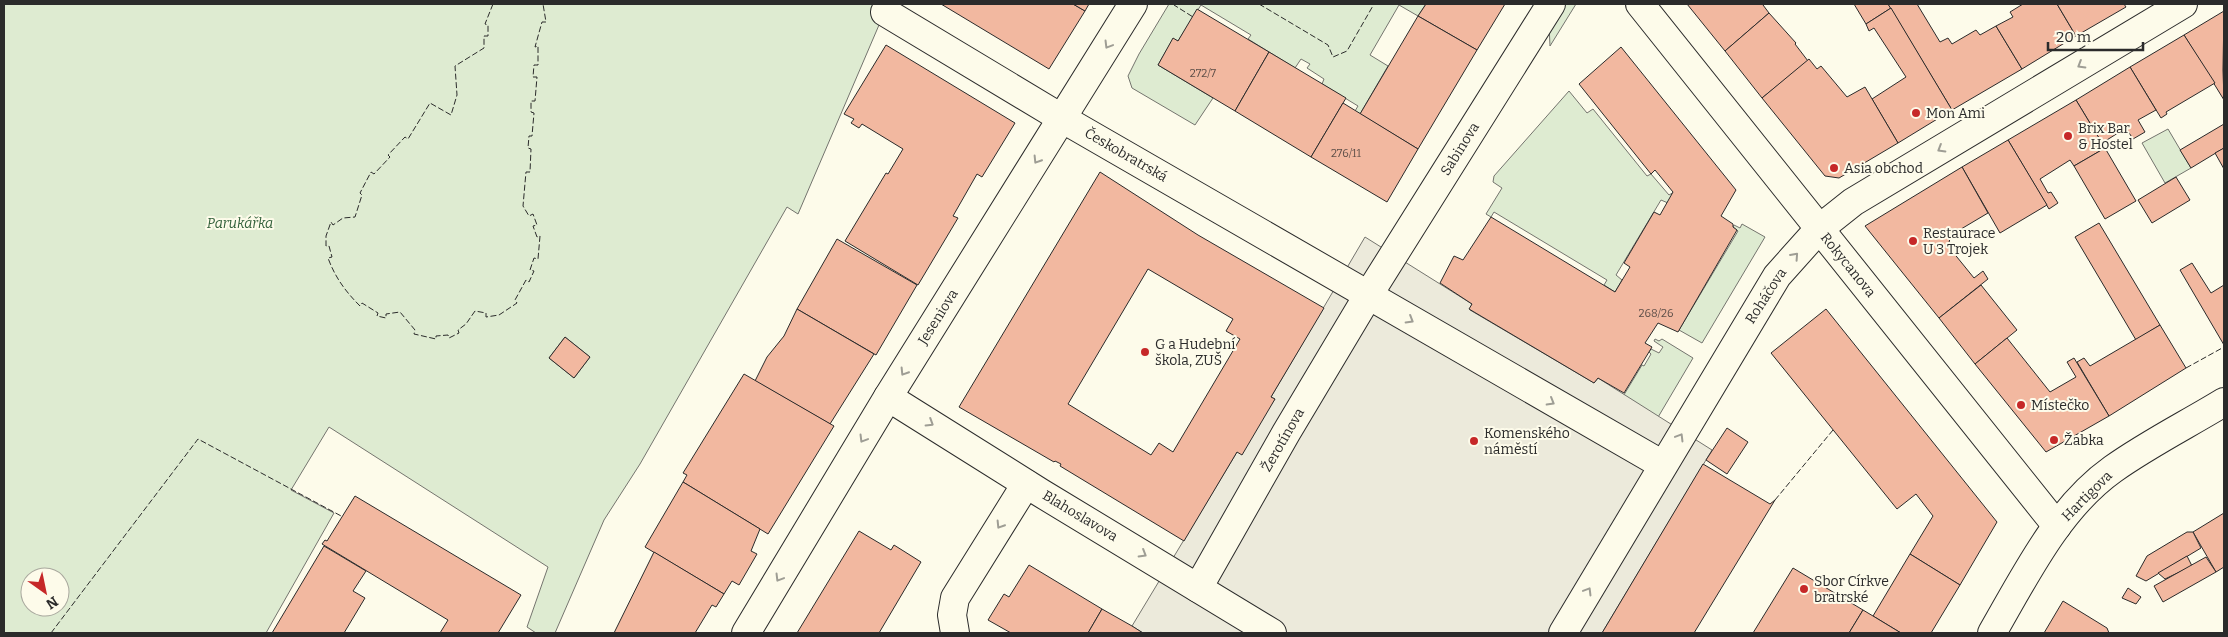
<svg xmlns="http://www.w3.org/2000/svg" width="2228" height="637" viewBox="0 0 2228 637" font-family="Bitter,serif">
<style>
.green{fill:#deebd1;stroke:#74746e;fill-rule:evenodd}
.parking{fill:#eceadb;stroke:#74746e}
.building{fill:#f2b8a0;stroke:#2b2b2b;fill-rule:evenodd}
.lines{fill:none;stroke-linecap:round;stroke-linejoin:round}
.street-casing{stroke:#2b2b2b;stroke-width:30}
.secondary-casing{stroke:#2b2b2b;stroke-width:30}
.street{stroke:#fdfbea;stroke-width:28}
.secondary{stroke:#fdfbea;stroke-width:28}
.fence{stroke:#2b2b2b;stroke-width:1;stroke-dasharray:6 2.5;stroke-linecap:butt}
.oneway{stroke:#9e9d94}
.poi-dot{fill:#c62828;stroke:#fdfbea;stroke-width:2}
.labels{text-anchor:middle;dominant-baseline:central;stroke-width:4;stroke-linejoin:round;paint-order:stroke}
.number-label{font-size:11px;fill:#5d4e48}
.poi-label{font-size:14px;fill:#2b2b2b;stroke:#fdfbea;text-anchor:start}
.street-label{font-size:14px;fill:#2b2b2b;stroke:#fdfbea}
.park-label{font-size:14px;font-style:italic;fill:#34623c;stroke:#fdfbea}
</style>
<rect width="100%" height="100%" fill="#fdfbea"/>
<!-- green -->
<g class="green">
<path d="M 4,4 L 888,4 L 798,214 L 787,207 L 640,464 L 604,520 L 555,633 L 536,633 L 527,627 L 548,567 L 329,427 L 291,490 L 334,513 L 266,633 L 4,633 ZM 565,337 L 590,357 L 574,378 L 549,358 ZM 30,577 L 60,577 L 60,607 L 30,607 Z"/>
<path d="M 1169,4 L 1426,4 L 1418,16 L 1399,5 L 1370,55 L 1388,66 L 1360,114 L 1355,111 L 1358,106 L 1322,84 L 1324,79 L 1307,68 L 1310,64 L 1301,59 L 1295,68 L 1248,39 L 1251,35 L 1201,5 L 1178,41 L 1173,39 L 1158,65 L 1213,98 L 1195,125 L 1132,88 L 1128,76 L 1139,54 Z"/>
<path d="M 1554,4 L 1576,4 L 1550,46 L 1549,24 Z"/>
<path d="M 1569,91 L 1587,113 L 1593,109 L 1647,176 L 1651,174 L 1669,195 L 1674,192 L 1668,203 L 1661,200 L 1616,275 L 1622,280 L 1615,292 L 1604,285 L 1607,280 L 1494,212 L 1491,217 L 1486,214 L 1502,188 L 1493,182 L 1494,176 Z"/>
<path d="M 2168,129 L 2191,168 L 2165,183 L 2142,143 Z"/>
<path d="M 1742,224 L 1765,237 L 1702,343 L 1679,330 L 1738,231 L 1733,227 L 1734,225 L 1740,228 Z"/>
<path d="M 1655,339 L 1659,341 L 1662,339 L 1693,358 L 1654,424 L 1619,403 L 1642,365 L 1644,366 L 1651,354 L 1649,352 L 1651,349 L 1659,353 L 1663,347 L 1654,341 Z"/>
</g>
<!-- parking -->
<path class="parking" d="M 1365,237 L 1472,304 L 1470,310 L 1594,383 L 1598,378 L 1712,450 L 1602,633 L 1143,633 L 1132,626 L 1237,452 L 1275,399 L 1271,397 Z"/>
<!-- building -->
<g class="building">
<path d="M 941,4 L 1073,4 L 1085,11 L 1049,69 Z"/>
<path d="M 1073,4 L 1089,4 L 1085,11 Z"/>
<path d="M 1426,4 L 1505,4 L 1477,50 L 1418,16 Z"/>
<path d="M 1687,4 L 1765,4 L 1763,5 L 1769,13 L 1725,51 Z"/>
<path d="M 1854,4 L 1888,4 L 1891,8 L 1866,24 Z"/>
<path d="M 1888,4 L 1917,4 L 1940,42 L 1948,38 L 1952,44 L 1976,30 L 1980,35 L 1996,26 L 2022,69 L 1952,110 Z"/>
<path d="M 2023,4 L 2057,4 L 2076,36 L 2022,69 L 1996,26 L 2013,17 L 2010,12 Z"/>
<path d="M 2057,4 L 2124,4 L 2126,7 L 2076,36 Z"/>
<path d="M 1891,8 L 1952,110 L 1898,143 L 1872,99 L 1906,77 L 1874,28 L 1869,31 L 1866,24 Z"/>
<path d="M 1197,9 L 1269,52 L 1235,111 L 1158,65 L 1173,38 L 1178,41 Z"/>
<path d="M 2224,11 L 2223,70 L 2224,100 L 2184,35 Z"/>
<path d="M 1769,13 L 1796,43 L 1795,44 L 1808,61 L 1762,98 L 1725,51 Z"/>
<path d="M 1418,16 L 1477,50 L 1418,149 L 1360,114 Z"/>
<path d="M 2184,35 L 2215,83 L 2166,112 L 2167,114 L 2161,118 L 2130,67 Z"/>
<path d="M 886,45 L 1015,123 L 982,177 L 977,174 L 953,216 L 958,218 L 918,285 L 845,241 L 886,173 L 888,174 L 903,149 L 862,124 L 859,128 L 851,123 L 854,119 L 844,114 Z"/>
<path d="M 1621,47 L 1736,190 L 1721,216 L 1733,224 L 1733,227 L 1737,230 L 1678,332 L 1658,323 L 1645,343 L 1652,347 L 1624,393 L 1598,378 L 1594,383 L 1469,309 L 1472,304 L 1440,283 L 1454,256 L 1463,260 L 1491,217 L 1615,292 L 1630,267 L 1624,263 L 1654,212 L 1660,215 L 1673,192 L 1655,170 L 1651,174 L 1579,84 Z"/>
<path d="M 1269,52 L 1346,98 L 1311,157 L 1235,111 Z"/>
<path d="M 1809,59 L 1817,69 L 1821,66 L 1847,97 L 1865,87 L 1898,143 L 1839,178 L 1825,176 L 1762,98 Z"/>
<path d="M 2130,67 L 2156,110 L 2138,120 L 2145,132 L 2133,139 L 2126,128 L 2102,143 L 2076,100 Z"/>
<path d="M 2076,100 L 2105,148 L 2074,166 L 2070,160 L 2040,179 L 2048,193 L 2051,192 L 2058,203 L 2049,209 L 2008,140 Z"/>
<path d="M 1343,103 L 1418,149 L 1387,202 L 1311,157 Z"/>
<path d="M 2224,124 L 2224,148 L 2191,168 L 2180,150 Z"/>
<path d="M 2008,140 L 2047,205 L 2000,233 L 1962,167 Z"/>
<path d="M 2105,148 L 2136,201 L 2105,219 L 2074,166 Z"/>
<path d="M 2224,148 L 2224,169 L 2215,153 Z"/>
<path d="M 1962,167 L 1988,213 L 1951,235 L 1948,246 L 1974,278 L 1983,271 L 1988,279 L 1939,318 L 1865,226 Z"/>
<path d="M 1100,172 L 1198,235 L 1324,308 L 1271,397 L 1275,399 L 1242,455 L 1237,452 L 1184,541 L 1060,466 L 1061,464 L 1055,461 L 1054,462 L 959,407 ZM 1148,269 L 1233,319 L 1226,331 L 1240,339 L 1173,452 L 1159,443 L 1151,455 L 1068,404 Z"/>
<path d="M 2176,177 L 2190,200 L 2152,223 L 2138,200 Z"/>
<path d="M 2099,223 L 2160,325 L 2136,340 L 2075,237 Z"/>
<path d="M 837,239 L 917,285 L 876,355 L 797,309 Z"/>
<path d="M 2192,263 L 2211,293 L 2224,285 L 2224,345 L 2180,270 Z"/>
<path d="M 1981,285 L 2017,330 L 1975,364 L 1939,318 Z"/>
<path d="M 797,309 L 874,354 L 830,424 L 755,381 L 767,357 L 784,336 Z"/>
<path d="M 1826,309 L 1997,522 L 1960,585 L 1910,554 L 1933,516 L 1916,494 L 1897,509 L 1771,353 Z"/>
<path d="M 2160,325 L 2186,368 L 2109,416 L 2077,362 L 2084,358 L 2090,366 Z"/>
<path d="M 565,337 L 590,357 L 574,378 L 549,358 Z"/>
<path d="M 2007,338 L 2050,392 L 2076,377 L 2067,362 L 2074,358 L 2109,416 L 2046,452 L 1975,364 Z"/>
<path d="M 744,374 L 834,426 L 768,534 L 683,482 L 687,475 L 683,473 Z"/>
<path d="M 1727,428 L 1748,442 L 1727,474 L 1706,460 Z"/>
<path d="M 1703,464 L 1770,504 L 1775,500 L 1694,633 L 1602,633 Z"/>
<path d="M 683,482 L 760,529 L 751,551 L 757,554 L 739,585 L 732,581 L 724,594 L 645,547 Z"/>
<path d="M 355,496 L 521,595 L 498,633 L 440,633 L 448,620 L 322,544 L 325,540 L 327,541 Z"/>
<path d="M 2224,513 L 2224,567 L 2216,572 L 2193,532 Z"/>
<path d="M 859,531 L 891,550 L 894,545 L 921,562 L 879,633 L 797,633 Z"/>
<path d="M 2187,532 L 2193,532 L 2201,548 L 2146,581 L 2136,576 L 2147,556 Z"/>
<path d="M 324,546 L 366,571 L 353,591 L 365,598 L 344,633 L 272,633 Z"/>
<path d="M 654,552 L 724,594 L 716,607 L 712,605 L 695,633 L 614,633 Z"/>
<path d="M 1910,554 L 1960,585 L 1931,633 L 1901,633 L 1873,616 Z"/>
<path d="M 2187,556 L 2192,566 L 2165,579 L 2158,573 Z"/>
<path d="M 2206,557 L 2216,572 L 2163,602 L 2154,586 Z"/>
<path d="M 1029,565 L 1102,609 L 1088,633 L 1011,633 L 988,620 L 1004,594 L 1009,597 Z"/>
<path d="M 1793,568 L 1863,610 L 1849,633 L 1753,633 Z"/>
<path d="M 2128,588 L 2141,597 L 2136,604 L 2122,598 Z"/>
<path d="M 2063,601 L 2107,628 L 2109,633 L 2044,633 Z"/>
<path d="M 1102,609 L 1132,626 L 1143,633 L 1088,633 Z"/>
<path d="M 1863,610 L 1873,616 L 1901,633 L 1849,633 Z"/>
</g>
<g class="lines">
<defs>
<g id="street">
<path d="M 885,12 L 1063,119 L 1663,465"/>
<path d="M 888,397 L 1041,493 L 1272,633"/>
<path d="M 1198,588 L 1286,433 L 1369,294 L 1551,4"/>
<path d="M 746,633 L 888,397 L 1133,4"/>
<path d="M 955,633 L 952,615 L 955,598 L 1026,484"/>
<path d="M 1563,633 L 1777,276 L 1819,229 L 1853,202 L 2183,4"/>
</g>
<g id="secondary">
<path d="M 1640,4 L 2057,526"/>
<path d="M 1992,633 C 2025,576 2058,508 2113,469 C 2148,444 2188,424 2224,402"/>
</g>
</defs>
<!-- street casing -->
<use href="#street" class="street-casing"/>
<!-- secondary casing -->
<use href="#secondary" class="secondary-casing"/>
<!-- street -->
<use href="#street" class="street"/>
<!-- secondary -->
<use href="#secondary" class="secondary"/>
<!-- fence -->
<g class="fence">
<path d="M 493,4 L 485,24 L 488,25 L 488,36 L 484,36 L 484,48 L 455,66 L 457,95 L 451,115 L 430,103 L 408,139 L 405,137 L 388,155 L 390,157 L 374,174 L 371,172 L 360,193 L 362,195 L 355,217 L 343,218 L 333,225 L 331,222 L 326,236 L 326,246 L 329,246 L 332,257 L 328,258 C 335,277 345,291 360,306 L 362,303 L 378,313 L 377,316 L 386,318 L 386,314 L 400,312 L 415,330 L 414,334 L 436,339 L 436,336 L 448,335 L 449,338 L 459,333 L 458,330 L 466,324 L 475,311 L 486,313 L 486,317 L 499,315 L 517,303 L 515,300 L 526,280 L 529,282 L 534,271 L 530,270 L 534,258 L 538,259 L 540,236 L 537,237 L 533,226 L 537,225 L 533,214 L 529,216 L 523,206 L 526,172 L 530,172 L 531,149 L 528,148 L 529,136 L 532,136 L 534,113 L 531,112 L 531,101 L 535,101 L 537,77 L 533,77 L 534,65 L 538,65 L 538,46 L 535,47 L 542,22 L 546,22 L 543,4"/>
<path d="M 1175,4 L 1174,5 L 1193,17"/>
<path d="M 1259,4 L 1328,45 L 1333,57 L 1347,51 L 1374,4"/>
<path d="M 2186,368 L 2224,347"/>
<path d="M 1775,500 L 1833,430"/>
<path d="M 51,633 L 198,439 L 343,517"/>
</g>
</g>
<!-- one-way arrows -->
<defs><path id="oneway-chevron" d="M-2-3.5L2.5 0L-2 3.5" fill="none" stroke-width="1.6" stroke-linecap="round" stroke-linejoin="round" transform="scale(1.25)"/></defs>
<g class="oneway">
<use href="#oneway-chevron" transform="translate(1108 45) rotate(121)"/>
<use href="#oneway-chevron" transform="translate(2081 65) rotate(149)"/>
<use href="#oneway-chevron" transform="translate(1941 149) rotate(149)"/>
<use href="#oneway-chevron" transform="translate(1037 160) rotate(122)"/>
<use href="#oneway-chevron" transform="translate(1795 256) rotate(-48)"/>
<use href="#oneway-chevron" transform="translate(1410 320) rotate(31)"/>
<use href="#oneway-chevron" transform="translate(904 372) rotate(122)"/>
<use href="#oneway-chevron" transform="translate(1551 402) rotate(30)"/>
<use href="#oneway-chevron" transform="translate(930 423) rotate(32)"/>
<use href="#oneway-chevron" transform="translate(1680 437) rotate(-59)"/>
<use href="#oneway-chevron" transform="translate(863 439) rotate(121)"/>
<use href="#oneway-chevron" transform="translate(1000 525) rotate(122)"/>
<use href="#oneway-chevron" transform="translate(1143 554) rotate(31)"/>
<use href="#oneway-chevron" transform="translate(779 578) rotate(121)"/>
<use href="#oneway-chevron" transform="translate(1588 591) rotate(-59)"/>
</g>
<!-- markers -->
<g class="poi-dot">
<circle cx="1916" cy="113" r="5"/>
<circle cx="2068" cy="136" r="5"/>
<circle cx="1834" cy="168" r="5"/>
<circle cx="1913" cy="241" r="5"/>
<circle cx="1145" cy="352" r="5"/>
<circle cx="2021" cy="405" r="5"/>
<circle cx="2054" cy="440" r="5"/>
<circle cx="1474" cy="441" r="5"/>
<circle cx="1804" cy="589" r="5"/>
</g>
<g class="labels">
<!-- number labels -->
<g class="number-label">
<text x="1203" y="73">272/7</text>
<text x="1346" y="153">276/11</text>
<text x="1656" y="313">268/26</text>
</g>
<!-- poi labels -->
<g class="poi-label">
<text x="1926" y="113">Mon Ami</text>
<text x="2078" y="128">Brix Bar<tspan x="2078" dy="16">&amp; Hostel</tspan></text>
<text x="1844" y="168">Asia obchod</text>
<text x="1923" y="233">Restaurace<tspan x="1923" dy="16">U 3 Trojek</tspan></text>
<text x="1155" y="344">G a Hudební<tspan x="1155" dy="16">škola, ZUŠ</tspan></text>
<text x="2031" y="405">Místečko</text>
<text x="1484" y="433">Komenského<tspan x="1484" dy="16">náměstí</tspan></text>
<text x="2064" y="440">Žabka</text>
<text x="1814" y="581">Sbor Církve<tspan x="1814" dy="16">bratrské</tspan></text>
</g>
<!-- street labels -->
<g class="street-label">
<text transform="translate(1460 149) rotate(-58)">Sabinova</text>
<text transform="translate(1126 155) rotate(30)">Českobratrská</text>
<text transform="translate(1848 265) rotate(51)">Rokycanova</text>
<text transform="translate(1766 296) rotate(-57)">Roháčova</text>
<text transform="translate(938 317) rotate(-58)">Jeseniova</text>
<text transform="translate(1283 440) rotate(-60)">Žerotínova</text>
<text transform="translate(2087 496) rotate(-45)">Hartigova</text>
<text transform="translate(1080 516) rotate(31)">Blahoslavova</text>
</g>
<!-- park labels -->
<g class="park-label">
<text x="240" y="223">Parukářka</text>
</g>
</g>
<!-- border -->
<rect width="2228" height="637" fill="none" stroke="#2b2b2b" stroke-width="10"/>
<!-- north arrow -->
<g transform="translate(45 592) rotate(147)"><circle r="24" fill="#fdfbea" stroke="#a9a89e"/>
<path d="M0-4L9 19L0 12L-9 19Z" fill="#c62828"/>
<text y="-8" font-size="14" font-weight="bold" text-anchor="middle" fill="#2b2b2b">N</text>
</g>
<!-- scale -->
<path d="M2048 42v8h95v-8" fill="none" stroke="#2b2b2b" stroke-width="2.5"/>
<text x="2056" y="42" font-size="15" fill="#2b2b2b" stroke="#fdfbea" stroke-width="4" paint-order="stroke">20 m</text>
</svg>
